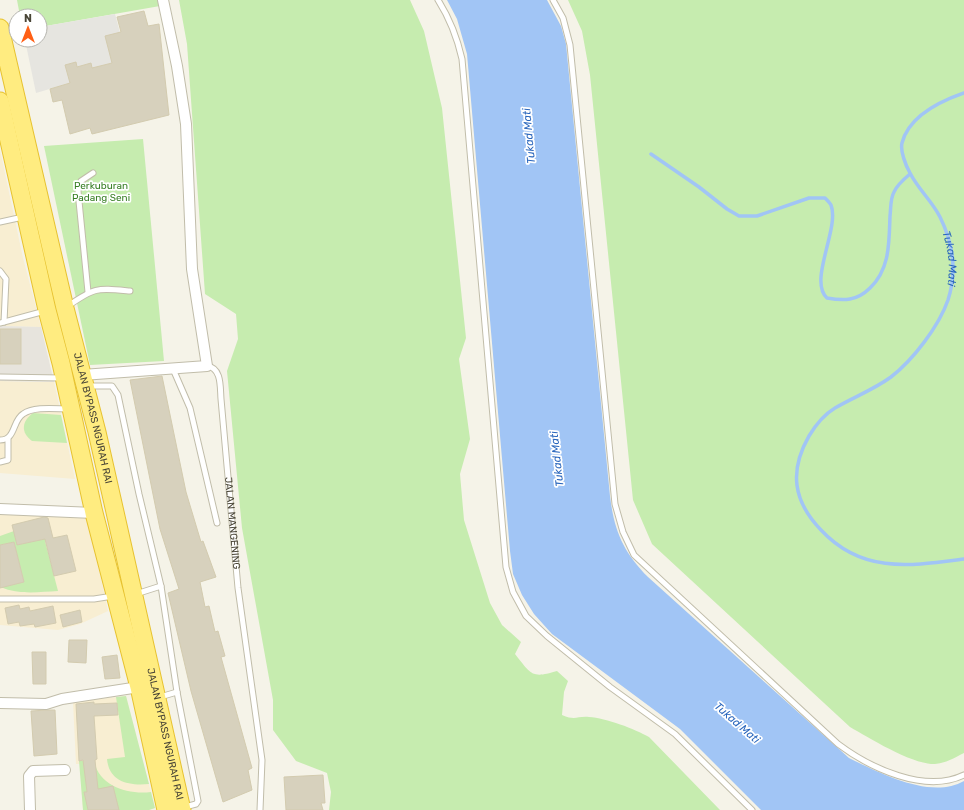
<svg xmlns="http://www.w3.org/2000/svg" width="964" height="810" viewBox="0 0 964 810" font-family="Rubik,sans-serif">
<style>
.commercial{fill:#f8eed2}
.industrial{fill:#e7e4dd}
.green{fill:#c6ecaf}
.parking{fill:#e6e5e0}
.water{fill:#a1c5f5}
.lines{fill:none;stroke-linecap:round;stroke-linejoin:round}
.stream{stroke:#a1c5f5;stroke-width:3.5}
.building{fill:#d7d1bd;stroke:#d3cbaf}
.service-casing{stroke:#c1bdaa;stroke-width:7}
.minor-casing{stroke:#c1bdaa;stroke-width:12}
.trunk-casing{stroke:#e7c230;stroke-width:19}
.service{stroke:#fff;stroke-width:5}
.minor{stroke:#fff;stroke-width:10}
.trunk{stroke:#ffec80;stroke-width:17}
.labels{text-anchor:middle;dominant-baseline:central;stroke-width:3.5;stroke-linejoin:round;paint-order:stroke}
.park-label{font-size:10px;fill:#387f25;stroke:#fff}
.street-label{font-size:10px;fill:#494536;stroke:#fff}
.water-label{font-size:11px;font-style:italic;fill:#2865bc;stroke:#fff}
</style>
<rect width="100%" height="100%" fill="#f5f3e8"/>
<!-- commercial -->
<g class="commercial">
<path d="M 0,150 L 23,258 L 41,327 L 0,326 Z"/>
<path d="M 0,381 L 54,382 L 75,479 L 0,473 Z"/>
<path d="M 0,512 L 87,514 L 108,611 L 80,624 L 58,630 L 0,625 Z"/>
<path d="M 126,696 L 155,808 L 149,810 L 83,810 L 80,764 L 76,764 L 73,702 Z"/>
</g>
<!-- industrial -->
<path class="industrial" d="M 0,326 L 41,327 L 54,382 L 0,381 Z"/>
<!-- green -->
<g class="green">
<path d="M 17,0 L 159,0 L 160,6 L 40,27 L 40,16 L 20,16 Z"/>
<path d="M 179,0 L 410,0 L 424,31 L 442,108 L 466,338 L 459,359 L 470,439 L 460,474 L 464,520 L 490,603 L 502,625 L 521,642 L 515,654 C 531,674 531,679 557,671 L 568,681 L 564,692 L 562,715 C 576,721 576,716 589,717 C 606,718 635,729 649,737 L 720,810 L 329,810 L 331,792 L 327,773 L 296,761 L 273,730 L 273,700 L 242,528 L 227,371 L 238,339 L 236,314 L 205,294 L 187,44 Z"/>
<path d="M 568,0 L 964,0 L 964,753 C 954,758 946,763 935,764 C 913,765 869,738 850,727 L 652,544 L 633,500 L 590,75 L 582,31 Z"/>
<path d="M 143,139 L 164,361 L 90,365 L 44,146 Z"/>
<path d="M 33,413 L 61,415 L 67,443 L 32,441 C 20,432 22,421 33,413 Z"/>
<path d="M 14,531 L 17,545 L 47,538 L 45,541 L 58,591 C 39,592 18,595 1,587 L 24,582 L 14,542 L 0,545 L 0,536 Z"/>
<path d="M 126,696 L 149,784 C 129,786 109,782 107,759 L 125,757 L 116,697 Z"/>
<path d="M 94,760 C 98,786 128,795 151,792 L 155,808 L 149,810 L 83,810 L 79,761 Z"/>
</g>
<!-- parking -->
<path class="parking" d="M 115,14 L 127,59 L 92,68 L 91,63 L 77,67 L 76,62 L 66,65 L 70,83 L 36,93 L 25,40 L 40,40 L 40,27 Z"/>
<!-- water -->
<path class="water" d="M 447,0 L 547,0 L 561,26 L 566,44 L 610,496 C 614,530 623,552 648,577 L 849,758 C 880,773 931,800 964,781 L 964,810 L 761,810 L 680,729 L 552,634 L 534,614 L 522,595 L 513,574 L 510,551 L 467,54 L 457,19 Z"/>
<g class="lines">
<!-- stream -->
<g class="stream">
<path id="s1" d="M 964,93 C 941,101 909,116 902,143 C 900,151 906,166 910,173 C 918,189 932,201 940,217 C 953,243 957,272 948,300 C 939,326 913,360 891,377 C 873,390 854,397 835,408 C 825,414 815,426 809,436 C 789,471 793,501 821,530 C 862,574 910,566 964,559"/>
<path d="M 651,154 L 699,187 L 727,209 L 739,216 L 757,216 L 809,198 L 825,198 C 827,200 830,203 831,205 C 840,228 808,281 827,298 C 844,301 857,301 870,288 C 890,269 889,243 890,216 C 891,209 890,199 894,192 C 897,185 904,179 910,174"/>
</g>
</g>
<!-- building -->
<g class="building">
<path d="M 144,11 L 148,26 L 159,24 L 169,115 L 92,134 L 90,128 L 70,134 L 62,100 L 53,102 L 50,89 L 70,83 L 65,65 L 76,62 L 77,67 L 91,63 L 92,68 L 112,63 L 105,36 L 121,32 L 117,17 Z"/>
<rect x="0" y="329" width="21" height="35"/>
<path d="M 162,376 L 186,492 L 201,542 L 203,541 L 216,577 L 200,582 L 205,607 L 209,606 L 215,632 L 218,631 L 225,656 L 221,657 L 252,768 L 248,770 L 252,790 L 223,802 L 191,691 L 168,593 L 179,589 L 160,529 L 130,380 Z"/>
<path d="M 44,517 L 48,518 L 53,538 L 67,535 L 76,571 L 54,576 L 45,539 L 17,545 L 12,525 Z"/>
<path d="M 14,542 L 24,582 L 0,588 L 0,545 Z"/>
<path d="M 19,605 L 20,609 L 29,607 L 30,611 L 53,606 L 56,623 L 35,627 L 34,624 L 20,626 L 19,622 L 8,624 L 5,608 Z"/>
<path d="M 80,610 L 82,622 L 63,627 L 60,615 Z"/>
<path d="M 69,640 L 87,640 L 86,663 L 68,662 Z"/>
<path d="M 32,652 L 46,652 L 46,684 L 33,684 Z"/>
<path d="M 117,655 L 120,678 L 105,679 L 102,657 Z"/>
<path d="M 94,702 L 94,704 L 117,703 L 118,715 L 94,716 L 97,759 L 95,760 L 98,789 L 113,786 L 119,810 L 88,810 L 84,792 L 87,792 L 83,760 L 79,761 L 76,704 Z"/>
<path d="M 47,710 L 55,710 L 57,754 L 34,756 L 31,711 Z"/>
<path d="M 323,775 L 325,803 L 321,803 L 323,810 L 286,810 L 284,777 Z"/>
</g>
<g class="lines">
<defs>
<g id="service">
<path d="M 438,0 C 450,19 457,37 462,59 L 506,567 L 513,592 L 526,616 L 547,636 L 610,687 L 675,734 L 752,810"/>
<path d="M 553,0 L 563,18 L 570,45 L 615,504 L 623,532 L 634,555 L 838,744 C 870,768 925,794 964,775"/>
<path d="M 0,222 L 23,217"/>
<path d="M 0,271 L 6,279 L 4,322"/>
<path d="M 88,292 L 78,191 L 81,181 L 93,173"/>
<path d="M 68,306 C 95,287 97,288 130,291"/>
<path d="M 0,323 L 45,311"/>
<path id="s2" d="M 207,366 C 222,368 220,387 221,399 L 238,588 L 262,760 L 260,810"/>
<path d="M 173,369 L 190,408 L 217,523"/>
<path d="M 0,377 L 61,378"/>
<path d="M 88,386 L 112,386 L 118,395 L 139,494 L 161,586 L 177,692 L 198,801 L 196,804 L 185,807"/>
<path d="M 0,440 C 16,440 12,421 23,414 C 34,406 56,409 69,409"/>
<path d="M 0,462 L 8,460 L 8,439"/>
<path d="M 136,594 L 161,586"/>
<path d="M 0,599 L 94,599 L 113,596"/>
<path d="M 160,697 L 177,692"/>
</g>
<g id="minor">
<path d="M 82,375 L 207,366 L 192,269 L 186,124 L 177,66 L 163,0"/>
<path d="M 0,509 L 94,513"/>
<path d="M 0,703 L 46,704 L 62,699 L 139,687"/>
<path d="M 30,810 L 29,776 L 33,771 L 65,770"/>
</g>
<g id="trunk">
<path id="s3" d="M 0,28 L 65,308 L 97,432 L 182,810"/>
<path d="M 0,101 L 47,310 L 61,363 L 94,513 L 139,687 L 166,810"/>
</g>
</defs>
<!-- service casing -->
<use href="#service" class="service-casing"/>
<!-- minor casing -->
<use href="#minor" class="minor-casing"/>
<!-- trunk casing -->
<use href="#trunk" class="trunk-casing"/>
<!-- service -->
<use href="#service" class="service"/>
<!-- minor -->
<use href="#minor" class="minor"/>
<!-- trunk -->
<use href="#trunk" class="trunk"/>
</g>
<g class="labels">
<!-- park labels -->
<g class="park-label">
<text x="101" y="186">Perkuburan<tspan x="101" dy="12">Padang Seni</tspan></text>
</g>
<!-- street labels -->
<g class="street-label">
<text stroke="none"><textPath href="#s3" startOffset="401">JALAN BYPASS NGURAH RAI</textPath></text>
<text stroke="none"><textPath href="#s2" startOffset="164">JALAN MANGENING</textPath></text>
<text stroke="none"><textPath href="#s3" startOffset="725">JALAN BYPASS NGURAH RAI</textPath></text>
</g>
<!-- water labels -->
<g class="water-label">
<text transform="translate(529 136) rotate(-95)">Tukad Mati</text>
<text stroke="none"><textPath href="#s1" startOffset="211">Tukad Mati</textPath></text>
<text transform="translate(557 459) rotate(-96)">Tukad Mati</text>
<text transform="translate(737 723) rotate(41)">Tukad Mati</text>
</g>
</g>
<!-- north arrow -->
<g transform="translate(28 28)"><circle r="19" fill="#ffffff" stroke="#b6b5af"/>
<path d="M0-3L7 15L0 10L-7 15Z" fill="#ff5f15"/>
<text y="-6" font-size="11" font-weight="bold" text-anchor="middle" fill="#494536">N</text>
</g>
</svg>
